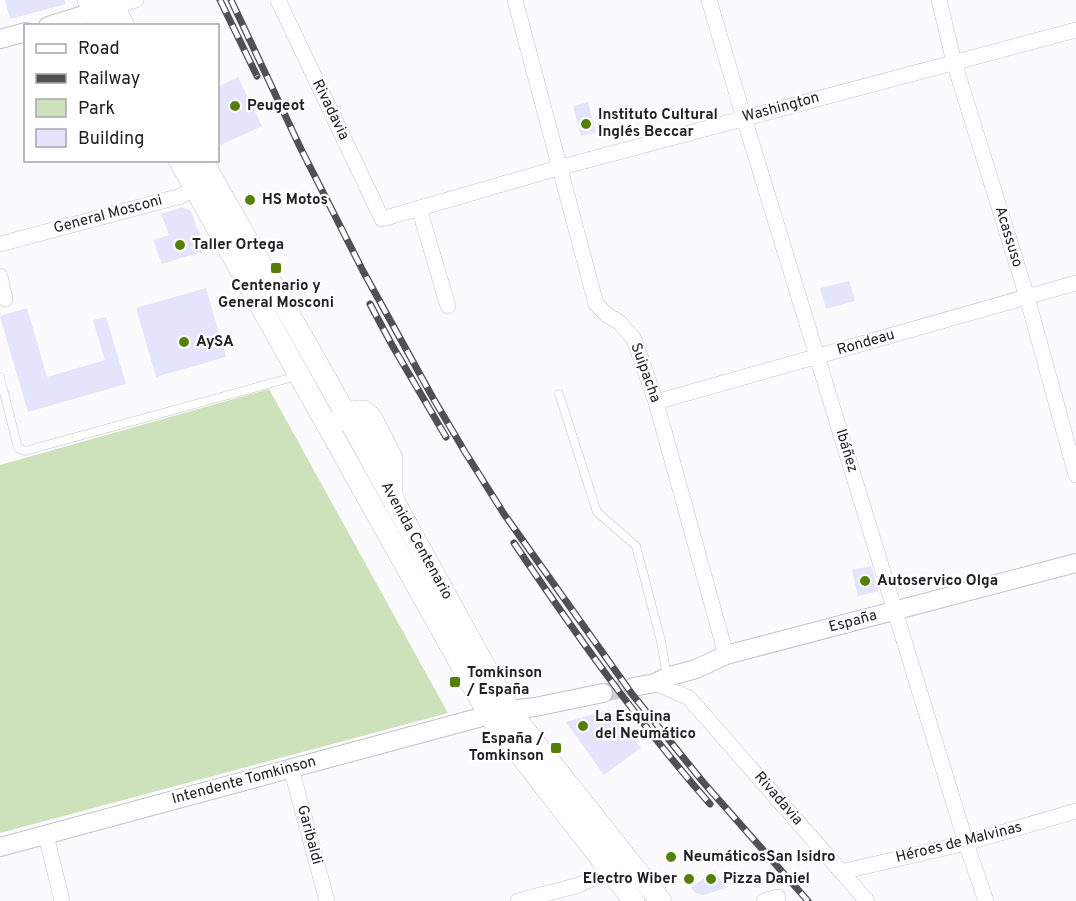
<svg xmlns="http://www.w3.org/2000/svg" width="1076" height="901" viewBox="0 0 1076 901" font-family="Overpass,sans-serif">
<style>
.green{fill:#cde1ba}
.building{fill:#e4e4fd}
.lines{fill:none;stroke-linecap:round;stroke-linejoin:round}
.tertiary-tunnel{stroke:#cfcfd2;stroke-width:18;stroke-dasharray:18 9;stroke-linecap:butt}
.service-casing{stroke:#c1c1cd;stroke-width:9}
.minor-casing{stroke:#c1c1cd;stroke-width:16}
.tertiary-casing{stroke:#c1c1cd;stroke-width:20}
.secondary-casing{stroke:#c1c1cd;stroke-width:22}
.service{stroke:#fff;stroke-width:8}
.minor{stroke:#fff;stroke-width:15}
.tertiary{stroke:#fff;stroke-width:18}
.secondary{stroke:#fff;stroke-width:21}
.rail-casing{stroke:#515155;stroke-width:7}
.rail{stroke:#fff;stroke-width:4.5;stroke-dasharray:14;stroke-linecap:butt}
.poi-dot{fill:#558007;stroke:#fff;stroke-width:2}
.labels{text-anchor:middle;dominant-baseline:central;stroke-width:4.5;stroke-linejoin:round;paint-order:stroke}
.poi-label{font-size:15px;font-weight:bold;fill:#212125;stroke:#fff;text-anchor:start}
.street-label{font-size:15px;fill:#212125;stroke:#fff}
</style>
<rect width="100%" height="100%" fill="#fbfbfd"/>
<!-- green -->
<path class="green" d="M 269,389 L 448,713 L 0,833 L 0,465 Z"/>
<!-- building -->
<g class="building">
<path d="M 5,0 L 65,0 L 66,4 L 10,19 Z"/>
<path d="M 238,77 L 262,126 L 221,145 L 218,139 L 218,87 Z"/>
<path d="M 588,102 L 596,132 L 581,136 L 573,106 Z"/>
<path d="M 182,207 L 191,211 L 196,226 L 208,250 L 162,264 L 153,240 L 169,235 L 161,214 Z"/>
<path d="M 849,281 L 855,301 L 826,309 L 820,288 Z"/>
<path d="M 206,288 L 226,357 L 156,377 L 136,308 Z"/>
<path d="M 27,308 L 47,377 L 105,360 L 93,320 L 106,317 L 126,384 L 28,412 L 0,317 L 0,316 Z"/>
<path d="M 871,566 L 879,591 L 858,596 L 852,570 Z"/>
<path d="M 609,710 L 641,748 L 604,775 L 566,722 Z"/>
<path d="M 715,871 L 726,888 L 703,895 L 695,893 L 691,887 Z"/>
</g>
<g class="lines">
<!-- tertiary-tunnel -->
<path class="tertiary-tunnel" d="M 603,693 L 633,687"/>
<defs>
<g id="service">
<path d="M 0,377 L 18,448 L 25,451 L 297,376"/>
<path d="M 559,394 L 597,512 L 636,546 L 661,641 L 667,677"/>
</g>
<g id="minor">
<path d="M 278,0 L 382,219 L 558,168 L 1076,30"/>
<path d="M 515,0 L 596,304 L 607,315 L 619,322 L 634,339 L 656,402 L 726,655"/>
<path d="M 709,0 L 744,118 L 966,843 L 986,901"/>
<path d="M 939,0 L 954,62 L 1027,297 L 1076,475"/>
<path d="M 114,6 L 136,0"/>
<path d="M 419,208 L 448,306"/>
<path d="M 0,244 L 181,196 L 202,184"/>
<path d="M 0,276 L 5,299"/>
<path d="M 656,402 L 1076,283"/>
<path d="M 655,683 L 689,698 L 867,901"/>
<path d="M 291,768 L 327,901"/>
<path d="M 46,835 L 62,901"/>
<path d="M 841,872 L 966,843 L 1076,811"/>
<path d="M 518,901 L 579,885 L 592,879 L 615,863"/>
<path d="M 764,901 L 778,897"/>
</g>
<g id="tertiary">
<path d="M 48,26 L 106,8"/>
<path d="M 0,39 L 26,32"/>
<path d="M 633,687 L 655,683 L 667,677 L 696,669 L 726,655 L 1076,563"/>
<path d="M 0,847 L 489,715 L 509,710 L 535,707 L 603,693"/>
</g>
<g id="secondary">
<path d="M 88,0 L 102,26"/>
<path d="M 111,0 L 124,26"/>
<path d="M 179,160 L 489,715 L 634,901"/>
<path d="M 202,160 L 347,416 L 509,710 L 661,901"/>
<path d="M 335,422 L 357,411 L 363,411 L 371,417 L 392,458 L 392,496"/>
</g>
</defs>
<!-- service casing -->
<use href="#service" class="service-casing"/>
<!-- minor casing -->
<use href="#minor" class="minor-casing"/>
<!-- tertiary casing -->
<use href="#tertiary" class="tertiary-casing"/>
<!-- secondary casing -->
<use href="#secondary" class="secondary-casing"/>
<!-- service -->
<use href="#service" class="service"/>
<!-- minor -->
<use href="#minor" class="minor"/>
<!-- tertiary -->
<use href="#tertiary" class="tertiary"/>
<!-- secondary -->
<use href="#secondary" class="secondary"/>
<defs>
<g id="rail">
<path d="M 220,0 L 257,76"/>
<path d="M 231,0 L 300,147 L 363,271 L 433,398 L 465,452 L 504,514 L 632,694 L 703,782 L 808,901"/>
<path d="M 370,304 L 392,345 L 446,437"/>
<path d="M 514,543 C 575,633 638,722 710,804"/>
</g>
</defs>
<!-- rail casing -->
<use href="#rail" class="rail-casing"/>
<!-- rail -->
<use href="#rail" class="rail"/>
</g>
<!-- markers -->
<g class="poi-dot">
<circle cx="235" cy="106" r="6"/>
<circle cx="586" cy="124" r="6"/>
<circle cx="250" cy="200" r="6"/>
<circle cx="180" cy="245" r="6"/>
<rect x="270" y="262" width="12" height="12" rx="3"/>
<circle cx="184" cy="342" r="6"/>
<circle cx="865" cy="581" r="6"/>
<rect x="449" y="676" width="12" height="12" rx="3"/>
<circle cx="583" cy="726" r="6"/>
<rect x="550" y="742" width="12" height="12" rx="3"/>
<circle cx="671" cy="857" r="6"/>
<circle cx="689" cy="879" r="6"/>
<circle cx="711" cy="879" r="6"/>
</g>
<g class="labels">
<!-- poi labels -->
<g class="poi-label">
<text x="247" y="106">Peugeot</text>
<text x="598" y="115">Instituto Cultural<tspan x="598" dy="17">Inglés Beccar</tspan></text>
<text x="262" y="200">HS Motos</text>
<text x="192" y="245">Taller Ortega</text>
<text x="276" y="286" text-anchor="middle">Centenario y<tspan x="276" dy="17">General Mosconi</tspan></text>
<text x="196" y="342">AySA</text>
<text x="877" y="581">Autoservico Olga</text>
<text x="467" y="673">Tomkinson<tspan x="467" dy="17">/ España</tspan></text>
<text x="595" y="717">La Esquina<tspan x="595" dy="17">del Neumático</tspan></text>
<text x="544" y="739" text-anchor="end">España /<tspan x="544" dy="17">Tomkinson</tspan></text>
<text x="683" y="857">NeumáticosSan Isidro</text>
<text x="677" y="879" text-anchor="end">Electro Wiber</text>
<text x="723" y="879">Pizza Daniel</text>
</g>
<!-- street labels -->
<g class="street-label">
<text transform="translate(781 108) rotate(-15)">Washington</text>
<text transform="translate(330 110) rotate(64)">Rivadavia</text>
<text transform="translate(108 215) rotate(-15)">General Mosconi</text>
<text transform="translate(1008 237) rotate(73)">Acassuso</text>
<text transform="translate(866 343) rotate(-16)">Rondeau</text>
<text transform="translate(645 373) rotate(70)">Suipacha</text>
<text transform="translate(846 451) rotate(73)">Ibáñez</text>
<text transform="translate(416 541) rotate(61)">Avenida Centenario</text>
<text transform="translate(853 622) rotate(-15)">España</text>
<text transform="translate(244 781) rotate(-15)">Intendente Tomkinson</text>
<text transform="translate(778 799) rotate(49)">Rivadavia</text>
<text transform="translate(309 835) rotate(75)">Garibaldi</text>
<text transform="translate(959 843) rotate(-14)">Héroes de Malvinas</text>
</g>
</g>
<!-- legend -->
<rect x="24" y="24" width="195" height="138" fill="#ffffff" stroke="#a6a6a8" stroke-width="1.5"/>
<rect x="36" y="44" width="30" height="9" fill="#ffffff" stroke="#a6a6a8" stroke-width="1.5"/>
<text x="78" y="54" font-size="18" fill="#212125">Road</text>
<rect x="36" y="74" width="30" height="9" fill="#515155" stroke="#a6a6a8" stroke-width="1.5"/>
<text x="78" y="84" font-size="18" fill="#212125">Railway</text>
<rect x="36" y="99" width="30" height="18" fill="#cde1ba" stroke="#a6a6a8" stroke-width="1.5"/>
<text x="78" y="114" font-size="18" fill="#212125">Park</text>
<rect x="36" y="129" width="30" height="18" fill="#e4e4fd" stroke="#a6a6a8" stroke-width="1.5"/>
<text x="78" y="144" font-size="18" fill="#212125">Building</text>
</svg>
